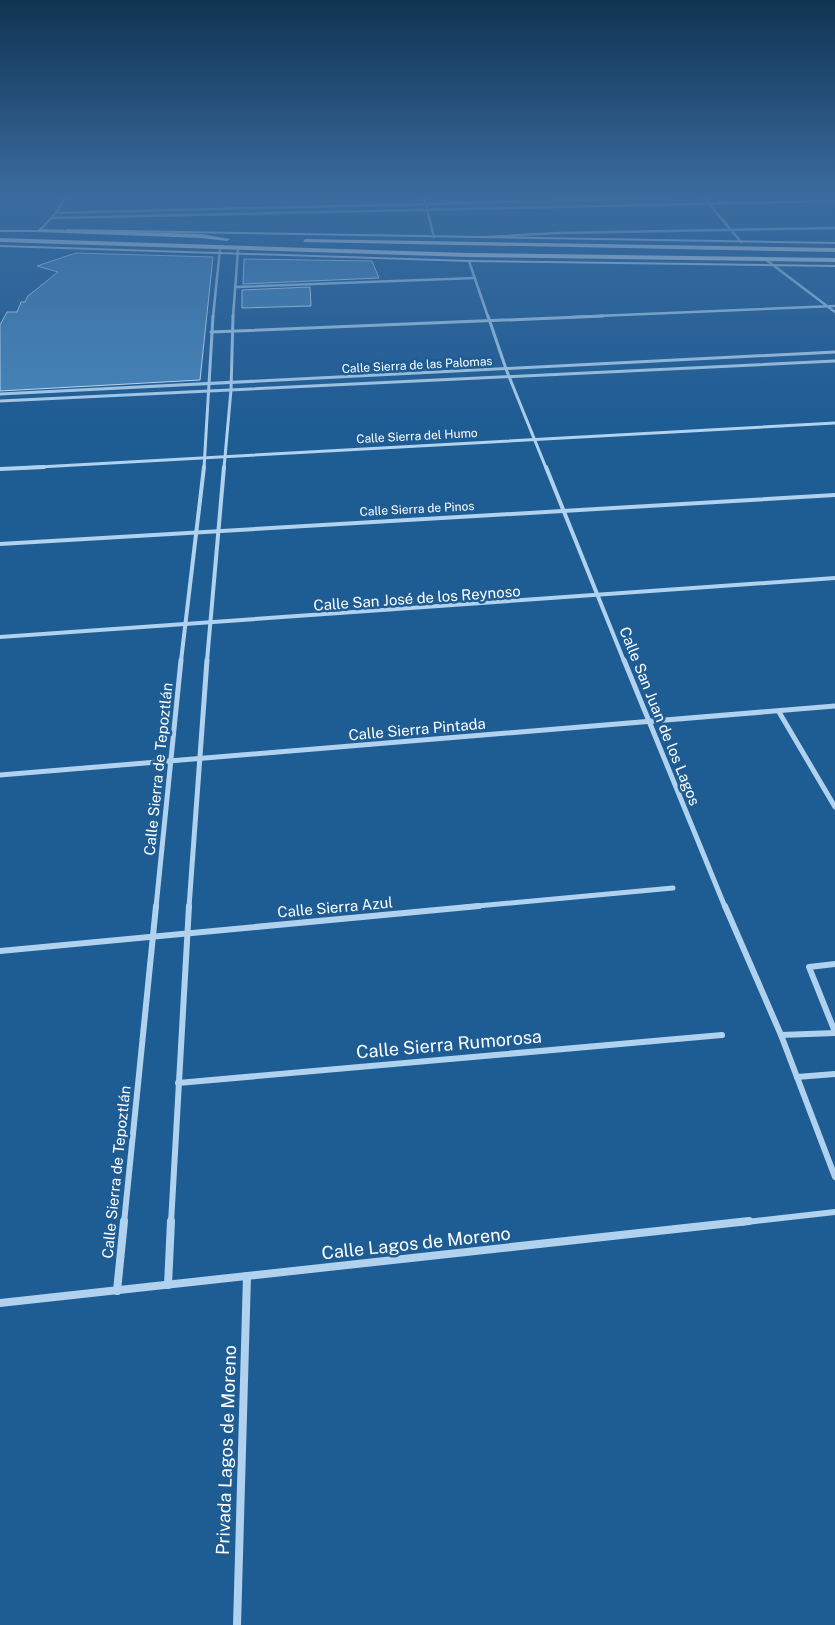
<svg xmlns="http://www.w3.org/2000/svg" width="835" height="1625" viewBox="0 0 835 1625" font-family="'Public Sans',sans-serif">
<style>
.building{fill:#4685ba;stroke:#d6eafa}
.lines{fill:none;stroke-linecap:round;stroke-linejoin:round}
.street-far5{stroke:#b0d2ee;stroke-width:2.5}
.street-far4{stroke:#b0d2ee;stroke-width:3}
.street-far3{stroke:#b0d2ee;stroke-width:4}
.street-far2{stroke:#b0d2ee;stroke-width:5}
.street-far1{stroke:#b0d2ee;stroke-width:6}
.street{stroke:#b0d2ee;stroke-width:8}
.secondary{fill:#ddecfa;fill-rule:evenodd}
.primary{fill:#f8fbff;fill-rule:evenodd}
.labels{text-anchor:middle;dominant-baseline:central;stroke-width:5;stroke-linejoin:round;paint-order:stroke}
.far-street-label{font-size:12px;fill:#fff;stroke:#1e5c94}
.street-label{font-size:15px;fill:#fff;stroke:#1e5c94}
.near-street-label{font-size:18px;fill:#fff;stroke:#1e5c94}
</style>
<rect width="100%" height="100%" fill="#1e5c94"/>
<!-- building -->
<g class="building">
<path d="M 76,253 L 213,257 L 200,380 L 0,391 L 0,325 L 7,312 L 17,312 L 21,302 L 25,302 L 28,296 L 58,272 L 37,266 Z"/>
<path d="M 244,259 L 372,261 L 379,278 L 243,284 Z"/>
<path d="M 310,287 L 311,306 L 242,308 L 242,290 Z"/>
</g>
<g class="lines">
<!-- street-far5 -->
<g class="street-far5">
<path d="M 424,198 L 434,237"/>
<path d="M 704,198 L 741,242"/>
<path d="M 56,213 L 670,198"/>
<path d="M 52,218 L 835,201"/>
<path d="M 39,231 L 56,213 L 65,198"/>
<path d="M 488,237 L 558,233 L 835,228"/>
<path d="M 765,259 L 835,312"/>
<path d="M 469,261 L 488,317"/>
<path d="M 236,287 L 475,278"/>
<path d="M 213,317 L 220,249"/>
<path d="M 233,317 L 238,250"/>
<path d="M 573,317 L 835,306"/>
</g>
<!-- street-far4 -->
<g class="street-far4">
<path d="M 488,316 L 506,369 L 546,468"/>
<path d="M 211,332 L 603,316"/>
<path d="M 0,394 L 835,352"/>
<path d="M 0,401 L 835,361"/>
<path d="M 21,468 L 835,423"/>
<path d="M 204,468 L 213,316"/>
<path d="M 224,468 L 231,390 L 233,316"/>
</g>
<!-- street-far3 -->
<g class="street-far3">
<path d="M 546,467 L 624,661"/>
<path d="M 0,469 L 44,467"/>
<path d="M 0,544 L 835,495"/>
<path d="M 0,637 L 835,578"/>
<path d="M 181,661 L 204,467"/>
<path d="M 207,661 L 224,467"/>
</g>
<!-- street-far2 -->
<g class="street-far2">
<path d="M 624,660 L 725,907"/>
<path d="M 779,712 L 835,807"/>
<path d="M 0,775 L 835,706"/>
<path d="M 156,907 L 181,660"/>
<path d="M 189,907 L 207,660"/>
<path d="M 466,907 L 673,888"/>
</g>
<!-- street-far1 -->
<g class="street-far1">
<path d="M 725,906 L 781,1035 L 835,1177"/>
<path d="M 0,951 L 479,906"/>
<path d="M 835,964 L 809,967 L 835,1032"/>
<path d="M 781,1035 L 835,1033"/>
<path d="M 797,1077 L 835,1074"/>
<path d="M 178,1083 L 722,1035"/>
<path d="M 124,1223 L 156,906"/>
<path d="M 171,1223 L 189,906"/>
<path d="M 738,1223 L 835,1212"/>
</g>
<!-- street -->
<g class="street">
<path d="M 168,1285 L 171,1221"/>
<path d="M 117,1291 L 124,1221"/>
<path d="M 0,1303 L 749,1221"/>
<path d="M 237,1625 L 247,1276"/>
</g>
<!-- secondary -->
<g class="secondary">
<path d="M 66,229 L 835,242 L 835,244 L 64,231 Z"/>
<path d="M 0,230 L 52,230 L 54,231 L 52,232 L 0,232 Z"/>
<path d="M 0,245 L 469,260 L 835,265 L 835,267 L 469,262 L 0,247 Z"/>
</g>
<!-- primary -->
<g class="primary">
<path d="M 39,229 L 201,234 L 230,239 L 227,241 L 201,238 L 37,232 Z"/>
<path d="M 0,238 L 468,253 L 835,258 L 835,262 L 468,257 L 0,242 Z"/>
<path d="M 305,239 L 835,248 L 835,252 L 303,242 Z"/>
</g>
</g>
<!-- sky -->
<linearGradient id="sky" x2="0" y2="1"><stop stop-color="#103351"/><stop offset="0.46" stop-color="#3b6c9f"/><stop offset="1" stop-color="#3b6c9f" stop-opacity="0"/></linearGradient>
<rect width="835" height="426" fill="url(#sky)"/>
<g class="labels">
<!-- far-street labels -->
<g class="far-street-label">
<text transform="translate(417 365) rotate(-3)">Calle Sierra de las Palomas</text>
<text transform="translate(417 436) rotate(-3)">Calle Sierra del Humo</text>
<text transform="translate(417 509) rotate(-3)">Calle Sierra de Pinos</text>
</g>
<!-- street labels -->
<g class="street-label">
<text transform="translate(417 598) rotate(-4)">Calle San José de los Reynoso</text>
<text transform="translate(660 716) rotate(68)">Calle San Juan de los Lagos</text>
<text transform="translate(417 729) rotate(-5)">Calle Sierra Pintada</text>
<text transform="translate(158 769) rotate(-84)">Calle Sierra de Tepoztlán</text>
<text transform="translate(335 907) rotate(-5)">Calle Sierra Azul</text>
<text transform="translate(116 1172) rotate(-84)">Calle Sierra de Tepoztlán</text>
</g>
<!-- near-street labels -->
<g class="near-street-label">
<text transform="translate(449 1044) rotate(-5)">Calle Sierra Rumorosa</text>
<text transform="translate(416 1243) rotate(-6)">Calle Lagos de Moreno</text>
<text transform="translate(226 1450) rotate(-88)">Privada Lagos de Moreno</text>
</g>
</g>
</svg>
